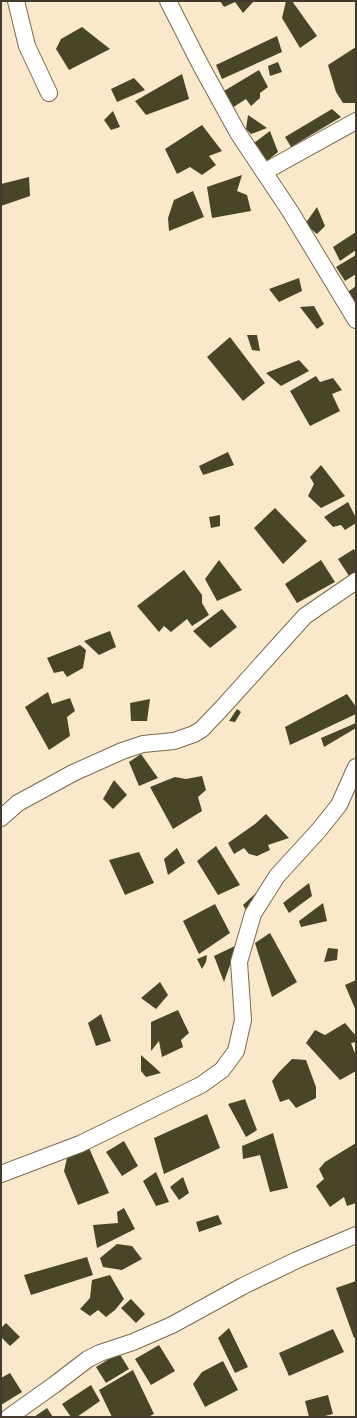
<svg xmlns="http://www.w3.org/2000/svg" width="357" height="1418" viewBox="0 0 357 1418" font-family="Cabin,sans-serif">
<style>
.building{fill:#484528}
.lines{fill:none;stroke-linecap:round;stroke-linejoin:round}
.minor-casing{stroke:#796a4f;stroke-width:18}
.minor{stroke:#fff;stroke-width:16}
</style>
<rect width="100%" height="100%" fill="#f9e9ca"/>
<!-- building -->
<g class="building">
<path d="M 220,1 L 254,1 L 243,13 L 235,2 L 224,7 Z"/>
<path d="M 286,1 L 292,1 L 317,36 L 300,48 L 282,18 Z"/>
<path d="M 82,27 L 110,49 L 69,70 L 56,49 L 61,39 Z"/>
<path d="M 277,36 L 282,52 L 222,79 L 216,65 Z"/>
<path d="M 356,47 L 356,103 L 343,103 L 336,92 L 328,65 Z"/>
<path d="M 278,62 L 282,72 L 270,76 L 268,66 Z"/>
<path d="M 259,70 L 268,87 L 260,93 L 260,98 L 251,106 L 246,99 L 232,108 L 224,91 Z"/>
<path d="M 182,74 L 189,99 L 146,115 L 135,101 Z"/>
<path d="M 134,78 L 145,90 L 117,102 L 111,89 Z"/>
<path d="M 332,109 L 341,117 L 291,147 L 285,137 Z"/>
<path d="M 113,111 L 120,127 L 111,130 L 104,120 Z"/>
<path d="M 248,115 L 267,128 L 251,134 L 246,129 Z"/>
<path d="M 202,125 L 222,151 L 209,156 L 216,165 L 202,175 L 190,167 L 177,174 L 165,149 Z"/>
<path d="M 270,131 L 278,152 L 267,161 L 254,143 Z"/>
<path d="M 242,175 L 237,191 L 247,195 L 251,211 L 212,218 L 207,187 Z"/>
<path d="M 29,177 L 30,196 L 1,206 L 1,184 Z"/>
<path d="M 193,191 L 204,217 L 169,231 L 168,218 L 174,200 Z"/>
<path d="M 317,207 L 325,226 L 317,234 L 305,224 Z"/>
<path d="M 356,232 L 356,250 L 340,261 L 333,247 Z"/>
<path d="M 356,255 L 356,274 L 345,281 L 336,267 Z"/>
<path d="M 299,278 L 302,291 L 279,302 L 269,289 Z"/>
<path d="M 356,286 L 356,304 L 345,294 Z"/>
<path d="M 314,306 L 324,324 L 317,329 L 300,307 Z"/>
<path d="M 247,335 L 257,335 L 260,351 L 252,350 Z"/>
<path d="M 230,337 L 265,383 L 243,401 L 207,357 Z"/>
<path d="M 299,360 L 309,371 L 281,386 L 266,373 Z"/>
<path d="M 316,376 L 320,382 L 333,378 L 342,390 L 332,394 L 340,411 L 310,426 L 290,391 Z"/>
<path d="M 228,452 L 234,465 L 203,475 L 199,466 Z"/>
<path d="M 321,465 L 345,496 L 321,508 L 308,496 L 314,484 L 310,477 Z"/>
<path d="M 348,502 L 356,518 L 356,523 L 345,530 L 341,525 L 333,527 L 324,517 Z"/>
<path d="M 275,508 L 307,541 L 283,564 L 254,528 Z"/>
<path d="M 220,515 L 220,526 L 211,528 L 209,517 Z"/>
<path d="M 354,549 L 356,554 L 356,572 L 349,576 L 338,559 Z"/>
<path d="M 219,560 L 242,590 L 217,601 L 205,579 Z"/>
<path d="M 321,560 L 335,582 L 297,603 L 285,584 Z"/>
<path d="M 184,570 L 202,595 L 202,603 L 209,615 L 192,626 L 187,619 L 171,632 L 164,626 L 159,632 L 137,606 Z"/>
<path d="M 222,609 L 237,627 L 210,648 L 193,631 Z"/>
<path d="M 110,631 L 116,647 L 99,655 L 84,641 Z"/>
<path d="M 80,645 L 86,650 L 83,668 L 67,677 L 63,671 L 54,673 L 47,658 Z"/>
<path d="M 48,692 L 52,704 L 70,698 L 75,711 L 67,717 L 70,736 L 49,750 L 25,707 Z"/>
<path d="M 347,694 L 356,707 L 356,714 L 290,745 L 285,727 Z"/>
<path d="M 150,699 L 147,721 L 131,721 L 130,703 Z"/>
<path d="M 237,709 L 241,712 L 235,722 L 229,721 Z"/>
<path d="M 356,723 L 356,728 L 324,747 L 321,738 Z"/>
<path d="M 141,754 L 158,778 L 139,786 L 129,762 Z"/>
<path d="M 202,776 L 206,790 L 198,797 L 202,811 L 173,829 L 150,787 L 175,777 L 186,779 Z"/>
<path d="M 114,780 L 127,795 L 113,809 L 103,799 Z"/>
<path d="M 266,814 L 289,838 L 268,845 L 270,850 L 257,856 L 249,854 L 244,848 L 234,854 L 228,843 L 255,824 Z"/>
<path d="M 216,846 L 240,885 L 218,895 L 197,861 Z"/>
<path d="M 177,848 L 185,863 L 168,875 L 164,859 Z"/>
<path d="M 139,852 L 154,883 L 125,895 L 109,860 Z"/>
<path d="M 309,883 L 312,896 L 289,913 L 283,903 Z"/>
<path d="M 257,892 L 257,893 L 246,910 L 243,905 Z"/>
<path d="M 323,903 L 327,921 L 301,927 L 299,921 Z"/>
<path d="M 215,904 L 230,933 L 199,954 L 183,921 Z"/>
<path d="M 270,933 L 297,982 L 272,997 L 255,943 Z"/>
<path d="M 237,945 L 224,982 L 214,956 Z"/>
<path d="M 328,948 L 338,949 L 337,960 L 324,962 Z"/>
<path d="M 207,955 L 206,962 L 202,969 L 197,959 Z"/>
<path d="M 356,980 L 356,1011 L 345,985 Z"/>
<path d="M 160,982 L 168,995 L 156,1009 L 141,998 Z"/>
<path d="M 178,1010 L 189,1033 L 181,1040 L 183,1047 L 162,1057 L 159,1041 L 151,1051 L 151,1022 Z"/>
<path d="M 101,1014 L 111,1041 L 96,1046 L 88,1023 Z"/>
<path d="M 345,1023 L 356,1036 L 356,1042 L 351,1043 L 356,1056 L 356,1071 L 340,1080 L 306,1043 L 315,1030 L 325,1035 Z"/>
<path d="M 141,1055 L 161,1073 L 146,1077 L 141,1071 Z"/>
<path d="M 292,1059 L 306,1060 L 316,1087 L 316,1098 L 296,1108 L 289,1099 L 280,1102 L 272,1081 L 279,1072 Z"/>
<path d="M 245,1099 L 257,1130 L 246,1137 L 228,1104 Z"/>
<path d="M 207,1114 L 220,1148 L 164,1174 L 154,1138 Z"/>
<path d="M 273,1133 L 288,1188 L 270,1192 L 260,1155 L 243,1159 L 242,1146 Z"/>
<path d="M 124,1141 L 138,1166 L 122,1176 L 106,1152 Z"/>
<path d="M 356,1143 L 356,1203 L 347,1206 L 344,1197 L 330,1207 L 316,1186 L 324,1179 L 319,1169 L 325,1162 Z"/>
<path d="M 89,1148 L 109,1193 L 78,1205 L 64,1171 L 67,1158 Z"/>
<path d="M 156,1172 L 169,1202 L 156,1206 L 143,1181 Z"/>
<path d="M 183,1177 L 189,1193 L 179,1200 L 170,1187 Z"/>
<path d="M 124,1208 L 135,1229 L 97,1248 L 93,1225 L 118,1223 L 117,1212 Z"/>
<path d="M 218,1215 L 222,1224 L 199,1232 L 196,1222 Z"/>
<path d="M 117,1244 L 132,1246 L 142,1259 L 122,1270 L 103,1267 L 100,1258 Z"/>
<path d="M 87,1257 L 93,1275 L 31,1295 L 24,1275 Z"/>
<path d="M 110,1275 L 124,1299 L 115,1310 L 106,1317 L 98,1310 L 90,1316 L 80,1309 L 90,1298 L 92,1280 Z"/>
<path d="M 356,1281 L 356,1337 L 354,1338 L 336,1288 Z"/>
<path d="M 131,1299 L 145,1314 L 136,1323 L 121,1308 Z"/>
<path d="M 6,1323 L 20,1337 L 10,1346 L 1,1337 L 1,1328 Z"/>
<path d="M 229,1328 L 248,1367 L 235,1373 L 218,1338 Z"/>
<path d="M 333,1329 L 344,1352 L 289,1376 L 279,1353 Z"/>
<path d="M 159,1345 L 175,1371 L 151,1385 L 135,1359 Z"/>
<path d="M 119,1353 L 129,1369 L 106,1383 L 96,1367 Z"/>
<path d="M 223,1361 L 238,1390 L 205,1407 L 193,1384 L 202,1372 Z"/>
<path d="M 133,1370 L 154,1414 L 148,1417 L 112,1417 L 99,1390 Z"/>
<path d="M 10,1373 L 22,1392 L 1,1405 L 1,1378 Z"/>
<path d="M 91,1385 L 100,1401 L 77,1417 L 71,1417 L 62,1404 Z"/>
<path d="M 328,1395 L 333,1414 L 325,1416 L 326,1417 L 309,1417 L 305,1401 Z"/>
<path d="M 47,1408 L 53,1417 L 34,1417 Z"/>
</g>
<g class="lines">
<defs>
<g id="minor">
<path d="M 16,1 L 27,46 L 49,93"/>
<path d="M 168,1 L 200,64 L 238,133 L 290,211 L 356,320"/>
<path d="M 264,172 L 356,121"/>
<path d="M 1,818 L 18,803 L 73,773 L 122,751 L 143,744 L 174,741 L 194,734 L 202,729 L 222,708 L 305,616 L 356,581"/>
<path d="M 1,1174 L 80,1144 L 201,1085 L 222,1070 L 236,1051 L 243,1020 L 239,962 L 253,914 L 277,876 L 319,830 L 339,805 L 356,767"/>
<path d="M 9,1417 L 54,1385 L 88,1359 L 100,1353 L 133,1342 L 172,1325 L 243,1286 L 297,1260 L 356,1235"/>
</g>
</defs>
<!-- minor casing -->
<use href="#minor" class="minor-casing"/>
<!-- minor -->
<use href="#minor" class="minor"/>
</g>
<!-- border -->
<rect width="357" height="1418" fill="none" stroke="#413a2e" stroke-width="4"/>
</svg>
